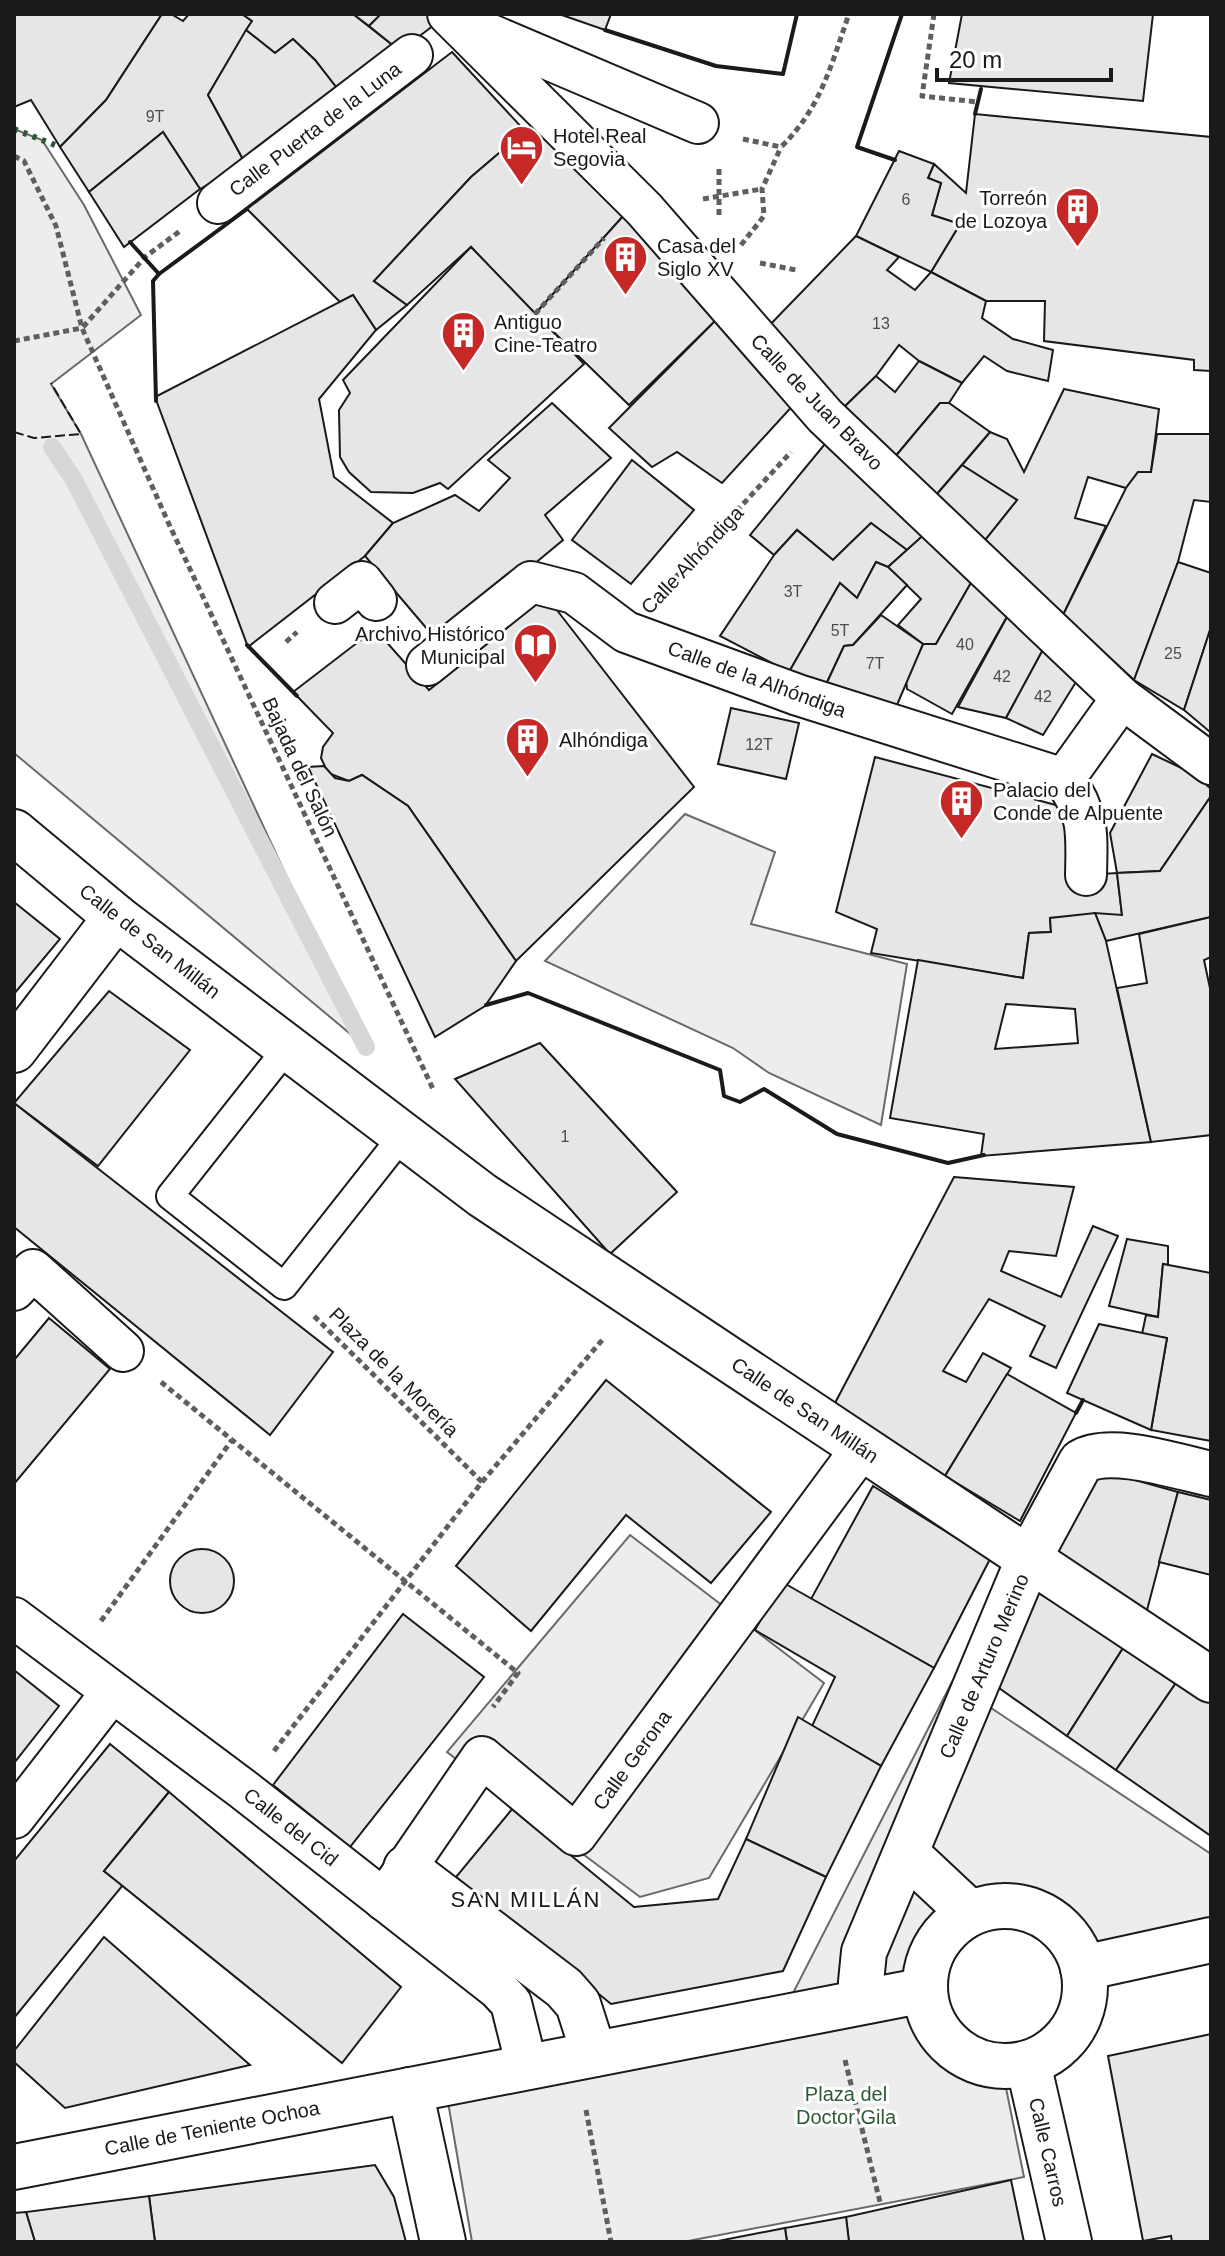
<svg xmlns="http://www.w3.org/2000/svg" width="1225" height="2256" viewBox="0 0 1225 2256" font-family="Arial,sans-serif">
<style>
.green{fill:#ededed;stroke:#6a6a6a;stroke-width:2}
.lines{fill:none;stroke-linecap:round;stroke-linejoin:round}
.stream{stroke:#d7d7d7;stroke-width:18}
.building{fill:#e6e6e6;stroke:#1a1a1a;stroke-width:2;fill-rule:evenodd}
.service-casing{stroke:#1a1a1a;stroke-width:30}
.pedestrian-casing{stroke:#1a1a1a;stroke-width:44}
.minor-casing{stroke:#1a1a1a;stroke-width:48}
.path{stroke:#5f5f5f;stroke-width:5;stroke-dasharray:6 4;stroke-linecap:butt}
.service{stroke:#fff;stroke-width:26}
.pedestrian{stroke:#fff;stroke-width:40}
.minor{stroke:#fff;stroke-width:44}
.hedge{stroke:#2b5a34;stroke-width:6;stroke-dasharray:4 6;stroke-linecap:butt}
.fence{stroke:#1a1a1a;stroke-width:2;stroke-dasharray:10 4;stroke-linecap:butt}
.wall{stroke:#1a1a1a;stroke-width:4}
.labels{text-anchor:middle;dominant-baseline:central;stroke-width:6;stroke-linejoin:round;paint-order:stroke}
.number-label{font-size:16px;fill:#4d4d4d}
.street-label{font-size:20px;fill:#1a1a1a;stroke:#fff}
.poi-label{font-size:20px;fill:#1a1a1a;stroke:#fff;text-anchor:start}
.park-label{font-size:20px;fill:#2b5a34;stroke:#fff}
.neighbourhood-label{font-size:22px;letter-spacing:2px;fill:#1a1a1a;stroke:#fff}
</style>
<rect width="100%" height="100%" fill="#fff"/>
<!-- green -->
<g class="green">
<path d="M 14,129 L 42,140 L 84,205 L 141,315 L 51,384 L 81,434 L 366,1047 L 14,753 Z"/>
<path d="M 685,814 L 775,852 L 751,924 L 907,964 L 881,1125 L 769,1073 L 733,1048 L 545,961 Z"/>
<path d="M 630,1535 L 824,1683 L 709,1878 L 640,1897 L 447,1752 Z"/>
<path d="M 952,1682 L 1211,1854 L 1211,1922 L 1097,1945 L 1082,1920 L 1045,1898 L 995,1887 L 943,1906 L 912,1944 L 907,1973 L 913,2024 L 940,2061 L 970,2079 L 1006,2088 L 1024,2177 L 683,2242 L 472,2242 L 448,2102 L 768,2042 Z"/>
</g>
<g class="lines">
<!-- stream -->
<path class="stream" d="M 52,447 L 74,480 L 366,1047"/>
</g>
<!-- building -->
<g class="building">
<path d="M 14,14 L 162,14 L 106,100 L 60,147 L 31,100 L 14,107 Z"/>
<path d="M 162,14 L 171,14 L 183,21 L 189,14 L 242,14 L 252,21 L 208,95 L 245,163 L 200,189 L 163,132 L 89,192 L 60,147 L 106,100 Z"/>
<path d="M 242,14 L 353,14 L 400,51 L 343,96 L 315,60 L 293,39 L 275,53 L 246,30 L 252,21 Z"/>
<path d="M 353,14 L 381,14 L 369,26 Z"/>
<path d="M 381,14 L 428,14 L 438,22 L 400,51 L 369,26 Z"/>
<path d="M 559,14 L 611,14 L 605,30 Z"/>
<path d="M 962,14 L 1153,14 L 1143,101 L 949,83 Z"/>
<path d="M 246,30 L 275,53 L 293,39 L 315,60 L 343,96 L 245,163 L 208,95 Z"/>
<path d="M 452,52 L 525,131 L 471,177 L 374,281 L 407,305 L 376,330 L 353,295 L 340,302 L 247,209 Z"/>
<path d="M 975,114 L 1211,137 L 1211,371 L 1194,370 L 1194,360 L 1044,341 L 1045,301 L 986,301 L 931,272 L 960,224 L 932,215 L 941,183 L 928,178 L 934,164 L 966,193 Z"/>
<path d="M 539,119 L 625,214 L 535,314 L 471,247 L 407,305 L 374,281 L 471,177 Z"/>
<path d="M 163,132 L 200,189 L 124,247 L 89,192 Z"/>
<path d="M 899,151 L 934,164 L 928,178 L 941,183 L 932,215 L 960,224 L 931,272 L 856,236 Z"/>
<path d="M 625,214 L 719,317 L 629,405 L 535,314 Z"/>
<path d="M 856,236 L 899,257 L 887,270 L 915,290 L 931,272 L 986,301 L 982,318 L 1013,339 L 1053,350 L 1048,381 L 1007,371 L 984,356 L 962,383 L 919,361 L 899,345 L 876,376 L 836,415 L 762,333 Z"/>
<path d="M 471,247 L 584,364 L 448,489 L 440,483 L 413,493 L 371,492 L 349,472 L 340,457 L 339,410 L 350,393 L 343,380 Z"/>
<path d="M 353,295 L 376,330 L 319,399 L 334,477 L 393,523 L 365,556 L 248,647 L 155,397 Z"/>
<path d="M 719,317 L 797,401 L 722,483 L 677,452 L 652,467 L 609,428 Z"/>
<path d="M 919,361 L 962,383 L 949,403 L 940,403 L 889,464 L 836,415 L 876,376 L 895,392 Z"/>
<path d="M 1064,389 L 1159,409 L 1151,472 L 1138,472 L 1126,488 L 1088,477 L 1075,518 L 1106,526 L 1063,615 L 981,545 L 1017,500 L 962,465 L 990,432 L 1007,439 L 1024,472 Z"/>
<path d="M 552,403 L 611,458 L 545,515 L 563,540 L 439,643 L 365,556 L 393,523 L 455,495 L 479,511 L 510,478 L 488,460 Z"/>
<path d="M 940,403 L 949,403 L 990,432 L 931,501 L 889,464 Z"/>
<path d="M 1157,434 L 1211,434 L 1211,502 L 1194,500 L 1178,562 L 1134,680 L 1063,615 L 1126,488 L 1138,472 L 1151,472 Z"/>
<path d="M 829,439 L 928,531 L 907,550 L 871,523 L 833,560 L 797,530 L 774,555 L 750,535 Z"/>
<path d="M 632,460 L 694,510 L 631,584 L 572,540 Z"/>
<path d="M 962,465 L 1017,500 L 981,545 L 931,501 Z"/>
<path d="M 871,523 L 907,550 L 888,567 L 876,562 L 857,598 L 840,583 L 789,672 L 720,636 L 774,555 L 797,530 L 833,560 Z"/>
<path d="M 928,531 L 976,574 L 936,644 L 923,644 L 898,625 L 921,599 L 888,567 Z"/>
<path d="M 876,562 L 888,567 L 907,585 L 853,645 L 844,646 L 823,691 L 789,672 L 840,583 L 857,598 Z"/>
<path d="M 1178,562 L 1211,573 L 1211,627 L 1184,710 L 1134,680 Z"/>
<path d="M 976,574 L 1013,606 L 952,714 L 907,689 L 906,679 L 923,644 L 936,644 Z"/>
<path d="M 546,596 L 694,787 L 516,961 L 408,806 L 362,775 L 349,781 L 328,773 L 321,758 L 323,747 L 333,733 L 293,692 L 375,629 L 429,690 Z"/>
<path d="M 1013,606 L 1046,644 L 1006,718 L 958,707 Z"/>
<path d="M 881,615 L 923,644 L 891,719 L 823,691 L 844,646 L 853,645 Z"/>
<path d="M 1211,627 L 1211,730 L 1210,732 L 1184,710 Z"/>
<path d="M 1046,644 L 1081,674 L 1043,735 L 1006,718 Z"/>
<path d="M 731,708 L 799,723 L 786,779 L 718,764 Z"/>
<path d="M 1152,754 L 1194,774 L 1211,789 L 1211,796 L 1160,871 L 1117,873 L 1110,833 Z"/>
<path d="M 875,757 L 1071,809 L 1068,876 L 1117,873 L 1122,915 L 1050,918 L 1051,932 L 1029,933 L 1023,978 L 871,953 L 877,929 L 836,912 Z"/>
<path d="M 324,766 L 335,778 L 349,781 L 362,775 L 408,806 L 516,961 L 485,1006 L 435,1037 L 308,767 Z"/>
<path d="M 1211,796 L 1211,917 L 1106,941 L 1095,913 L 1122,915 L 1117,873 L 1160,871 Z"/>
<path d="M 14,902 L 60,939 L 14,994 Z"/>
<path d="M 1095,913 L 1106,941 L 1151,1142 L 981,1156 L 984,1134 L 890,1118 L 918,960 L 1023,978 L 1029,933 L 1051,932 L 1050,918 ZM 1006,1004 L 1075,1009 L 1078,1043 L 995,1049 Z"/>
<path d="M 1211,917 L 1211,957 L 1204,960 L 1211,993 L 1211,1135 L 1151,1142 L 1117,988 L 1147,983 L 1139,934 Z"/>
<path d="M 109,991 L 190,1050 L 98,1166 L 14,1103 Z"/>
<path d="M 540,1043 L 677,1192 L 610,1254 L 455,1079 Z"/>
<path d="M 14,1103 L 333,1352 L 270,1435 L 14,1227 Z"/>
<path d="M 954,1177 L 1074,1187 L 1056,1256 L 1009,1251 L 1001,1271 L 1061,1297 L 1093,1226 L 1118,1236 L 1056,1368 L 1030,1356 L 1045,1326 L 989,1299 L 943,1371 L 966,1382 L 983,1353 L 1011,1368 L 945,1476 L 835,1403 Z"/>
<path d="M 1127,1239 L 1168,1246 L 1168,1265 L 1163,1264 L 1158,1317 L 1109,1306 Z"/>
<path d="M 1163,1264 L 1211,1273 L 1211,1441 L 1151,1430 L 1167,1338 L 1142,1334 L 1146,1315 L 1158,1317 Z"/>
<path d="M 49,1318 L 110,1369 L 14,1484 L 14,1360 Z"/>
<path d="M 1099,1324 L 1167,1338 L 1151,1430 L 1067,1393 Z"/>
<path d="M 1007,1374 L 1076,1413 L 1020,1521 L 945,1476 Z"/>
<path d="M 606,1380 L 771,1512 L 711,1583 L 626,1515 L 531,1631 L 456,1566 Z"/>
<path d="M 1099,1470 L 1178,1492 L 1146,1614 L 1050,1555 Z"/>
<path d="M 873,1486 L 990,1559 L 934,1668 L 811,1599 Z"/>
<path d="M 1178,1492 L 1211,1500 L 1211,1575 L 1159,1562 Z"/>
<circle cx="202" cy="1581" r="32"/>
<path d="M 782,1582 L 934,1668 L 881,1766 L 812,1726 L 835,1677 L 755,1630 Z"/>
<path d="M 1030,1588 L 1125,1645 L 1067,1736 L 982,1676 Z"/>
<path d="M 403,1614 L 484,1677 L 350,1847 L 273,1785 Z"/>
<path d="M 1125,1645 L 1178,1680 L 1116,1770 L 1067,1736 Z"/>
<path d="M 14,1670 L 59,1706 L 14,1763 Z"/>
<path d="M 1178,1680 L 1211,1702 L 1211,1836 L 1116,1770 Z"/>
<path d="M 798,1717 L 881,1766 L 826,1877 L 746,1839 Z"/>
<path d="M 110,1744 L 169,1792 L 104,1871 L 123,1885 L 14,2018 L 14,1861 Z"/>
<path d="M 169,1792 L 401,1987 L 342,2063 L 104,1871 Z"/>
<path d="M 513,1808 L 634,1907 L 718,1899 L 746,1839 L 826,1877 L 783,1971 L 611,2004 L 456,1877 Z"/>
<path d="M 104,1937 L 250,2065 L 65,2108 L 14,2062 L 14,2051 Z"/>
<path d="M 1211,2034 L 1211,2242 L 1172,2242 L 1171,2236 L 1143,2241 L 1108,2056 Z"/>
<path d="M 375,2165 L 394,2197 L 406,2242 L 155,2242 L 149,2196 Z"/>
<path d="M 1011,2180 L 1024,2242 L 849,2242 L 846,2217 Z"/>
<path d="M 149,2196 L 155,2242 L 35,2242 L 26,2212 Z"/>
<path d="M 26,2212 L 35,2242 L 14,2242 L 14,2213 Z"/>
<path d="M 846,2217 L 849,2242 L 787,2242 L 785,2228 Z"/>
<path d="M 785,2228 L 787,2242 L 713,2242 Z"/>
</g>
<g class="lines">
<defs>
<path id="service" d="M 288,1047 L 170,1196 L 284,1286 L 403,1135"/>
<g id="pedestrian">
<path d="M 448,14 L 644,209 L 825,416 L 1122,698 L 1211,764"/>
<path d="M 477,29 L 698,123"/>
<path d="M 218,203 L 412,55"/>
<path d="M 335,603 L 362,582 L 376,600"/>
<path d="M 427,665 L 531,582 L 574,593 L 626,632 L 798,695 L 1064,779 L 1122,698"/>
<path d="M 1064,779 C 1089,813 1087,833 1086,875"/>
<path d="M 14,1290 L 33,1270 L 123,1351"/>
<path d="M 14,1618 L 244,1790 L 498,1989 L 511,2003 L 527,2067"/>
<path d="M 14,1818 L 112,1692"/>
<path d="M 384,1900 L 482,1757 L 576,1835 L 862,1448"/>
</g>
<g id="minor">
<path d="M 14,832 L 116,917 L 482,1195 L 1211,1680"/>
<path d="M 14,1050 L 116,917"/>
<path d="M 906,1853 L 970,1913"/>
<path d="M 406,1868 L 564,1988 L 578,2004 L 594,2054"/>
<circle cx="1005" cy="1986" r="80"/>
<path d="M 1083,1968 L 1211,1940"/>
<path d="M 866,2001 L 861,1982 L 864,1952 L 1029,1558 L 1081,1462 C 1110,1444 1178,1467 1211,1474"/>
<path d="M 1028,2063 L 1069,2242"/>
<path d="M 410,2090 L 443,2242"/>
<path d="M 14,2167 L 925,1990"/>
</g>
</defs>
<!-- service casing -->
<use href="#service" class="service-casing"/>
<!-- pedestrian casing -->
<use href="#pedestrian" class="pedestrian-casing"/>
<!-- minor casing -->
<use href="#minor" class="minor-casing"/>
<!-- path -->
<g class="path">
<path d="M 934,14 L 922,96 L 978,102"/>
<path d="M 743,139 L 781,147 C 821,108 831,65 849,14"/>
<path d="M 14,156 L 24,161 L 56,226 L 82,328 L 168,522 L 433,1089"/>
<path d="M 719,169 L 719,215"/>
<path d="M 703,199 L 762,189"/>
<path d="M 741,245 L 764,216 L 762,189 L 781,147"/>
<path d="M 760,263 L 796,270"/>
<path d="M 535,314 L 604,238"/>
<path d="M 83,327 L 145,257 L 180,231"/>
<path d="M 14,341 L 82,328"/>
<path d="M 662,592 L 791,452"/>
<path d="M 286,642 L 297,632"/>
<path d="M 161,1382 L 518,1673 L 493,1707"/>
<path d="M 482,1482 L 603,1339"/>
<path d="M 101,1621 L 232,1440"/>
<path d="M 274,1751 L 482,1482 L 313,1315"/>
<path d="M 845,2060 L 880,2202"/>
<path d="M 586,2110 L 611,2242"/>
</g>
<!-- service -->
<use href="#service" class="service"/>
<!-- pedestrian -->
<use href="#pedestrian" class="pedestrian"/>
<!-- minor -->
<use href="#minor" class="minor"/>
<!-- hedge -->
<path class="hedge" d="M 14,129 L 60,147"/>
<!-- fence -->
<path class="fence" d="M 14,432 L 34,438 L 81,434 L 51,383"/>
<!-- wall -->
<g class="wall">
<path d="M 605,30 L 716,66 L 783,74 L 797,14"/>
<path d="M 975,114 L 981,89"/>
<path d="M 895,160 L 857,147 L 902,14"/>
<path d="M 130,242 L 159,274 L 153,281 L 156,401"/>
<path d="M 159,274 L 247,209"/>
<path d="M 247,645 L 297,696"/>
<path d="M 486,1005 L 528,993 L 720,1070 L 724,1096 L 740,1102 L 764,1089 L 837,1134 L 948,1163 L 984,1155"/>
<path d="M 1076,1413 L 1083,1400"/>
</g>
</g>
<!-- icons -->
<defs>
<symbol id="hotel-pin" viewBox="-11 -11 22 30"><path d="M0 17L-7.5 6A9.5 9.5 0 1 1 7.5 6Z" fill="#c62828" stroke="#fff"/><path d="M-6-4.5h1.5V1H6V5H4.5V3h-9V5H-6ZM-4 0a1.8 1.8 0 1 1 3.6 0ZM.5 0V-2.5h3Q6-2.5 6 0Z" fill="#fff"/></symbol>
<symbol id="building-pin" viewBox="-11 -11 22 30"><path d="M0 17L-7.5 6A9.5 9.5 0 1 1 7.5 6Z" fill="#c62828" stroke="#fff"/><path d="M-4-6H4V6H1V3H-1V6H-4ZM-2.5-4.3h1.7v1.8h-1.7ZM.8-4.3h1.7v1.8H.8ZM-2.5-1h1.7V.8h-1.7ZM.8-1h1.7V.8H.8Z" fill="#fff"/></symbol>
<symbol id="library-pin" viewBox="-11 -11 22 30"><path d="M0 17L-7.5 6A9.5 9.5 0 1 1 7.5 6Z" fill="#c62828" stroke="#fff"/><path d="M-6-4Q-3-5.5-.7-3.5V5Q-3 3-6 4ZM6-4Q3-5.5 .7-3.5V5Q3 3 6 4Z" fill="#fff"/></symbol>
</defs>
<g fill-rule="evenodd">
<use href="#hotel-pin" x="496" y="122" width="51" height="69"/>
<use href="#building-pin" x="1052" y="184" width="51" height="69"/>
<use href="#building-pin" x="600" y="232" width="51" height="69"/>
<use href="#building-pin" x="438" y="308" width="51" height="69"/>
<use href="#library-pin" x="510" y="620" width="51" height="69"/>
<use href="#building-pin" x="502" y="714" width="51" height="69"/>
<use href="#building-pin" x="936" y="776" width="51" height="69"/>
</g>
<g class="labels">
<!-- number labels -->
<g class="number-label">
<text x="155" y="116">9T</text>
<text x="906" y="199">6</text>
<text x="881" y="323">13</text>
<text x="793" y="591">3T</text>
<text x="840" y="630">5T</text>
<text x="965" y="644">40</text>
<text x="1173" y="653">25</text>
<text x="875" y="663">7T</text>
<text x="1002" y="676">42</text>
<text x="1043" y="696">42</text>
<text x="759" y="744">12T</text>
<text x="565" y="1136">1</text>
</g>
<!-- street labels -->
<g class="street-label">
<text transform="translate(315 129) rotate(-37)">Calle Puerta de la Luna</text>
<text transform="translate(817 402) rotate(46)">Calle de Juan Bravo</text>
<text transform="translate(692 560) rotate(-47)">Calle Alhóndiga</text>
<text transform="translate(757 679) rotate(20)">Calle de la Alhóndiga</text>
<text transform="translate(300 767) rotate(65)">Bajada del Salón</text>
<text transform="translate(150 941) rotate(38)">Calle de San Millán</text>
<text transform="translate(394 1372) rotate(45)">Plaza de la Morería</text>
<text transform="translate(805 1410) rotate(34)">Calle de San Millán</text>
<text transform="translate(984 1666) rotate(-67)">Calle de Arturo Merino</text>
<text transform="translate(632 1760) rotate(-54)">Calle Gerona</text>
<text transform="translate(291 1827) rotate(38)">Calle del Cid</text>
<text transform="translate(212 2128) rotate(-11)">Calle de Teniente Ochoa</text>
<text transform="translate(1048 2152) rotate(77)">Calle Carros</text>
</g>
<!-- poi labels -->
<g class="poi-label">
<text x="553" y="136">Hotel Real<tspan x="553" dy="23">Segovia</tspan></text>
<text x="1047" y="198" text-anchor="end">Torreón<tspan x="1047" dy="23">de Lozoya</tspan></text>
<text x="657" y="246">Casa del<tspan x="657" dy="23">Siglo XV</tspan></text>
<text x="494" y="322">Antiguo<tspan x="494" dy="23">Cine-Teatro</tspan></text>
<text x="505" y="634" text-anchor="end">Archivo Histórico<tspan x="505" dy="23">Municipal</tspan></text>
<text x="559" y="740">Alhóndiga</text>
<text x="993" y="790">Palacio del<tspan x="993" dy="23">Conde de Alpuente</tspan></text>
</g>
<!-- park labels -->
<g class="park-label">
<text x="846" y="2094">Plaza del<tspan x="846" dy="23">Doctor Gila</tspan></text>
</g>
<!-- neighbourhood labels -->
<g class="neighbourhood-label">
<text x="526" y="1899">SAN MILLÁN</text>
</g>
</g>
<!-- border -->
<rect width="1225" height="2256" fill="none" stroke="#1a1a1a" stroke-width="32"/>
<!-- scale -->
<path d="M937 68v12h174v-12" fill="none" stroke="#1a1a1a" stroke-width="4"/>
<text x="949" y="68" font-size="24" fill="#1a1a1a" stroke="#ffffff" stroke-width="6" paint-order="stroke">20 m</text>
</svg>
